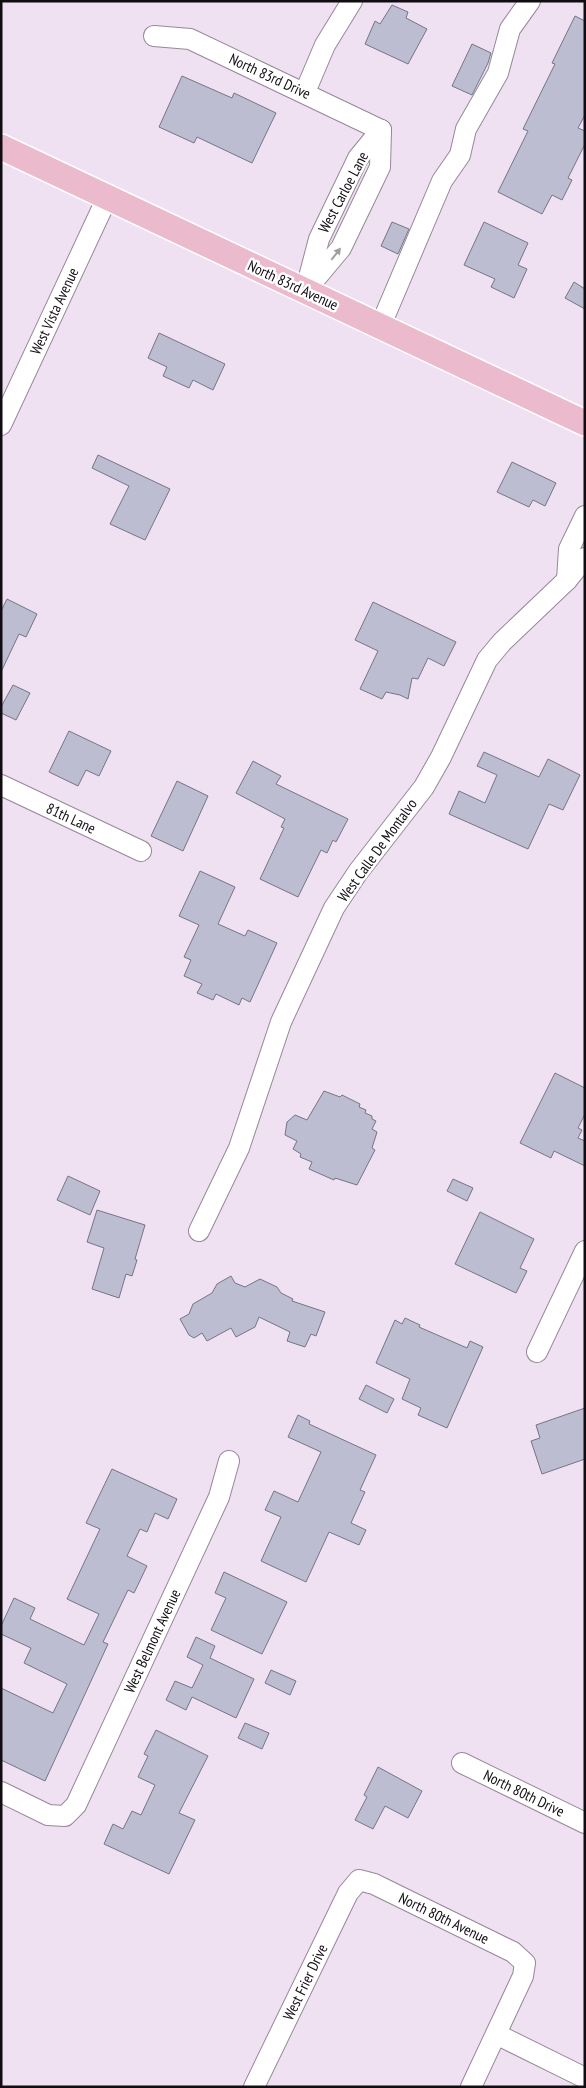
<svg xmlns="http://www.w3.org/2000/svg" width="586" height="2088" viewBox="0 0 586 2088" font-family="'PT Sans Narrow',sans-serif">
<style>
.building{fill:#bdbdd2;stroke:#757588}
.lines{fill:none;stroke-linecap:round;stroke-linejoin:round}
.minor-casing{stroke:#968899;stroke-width:22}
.major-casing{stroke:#fff;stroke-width:28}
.minor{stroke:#fff;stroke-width:20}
.major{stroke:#ebbbcd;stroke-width:25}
.oneway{fill:#a09ea0}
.labels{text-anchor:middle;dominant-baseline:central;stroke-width:5;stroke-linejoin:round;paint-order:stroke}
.street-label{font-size:15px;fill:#110c12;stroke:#fff}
</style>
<rect width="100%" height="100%" fill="#efe0f2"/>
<!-- building -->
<g class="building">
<path d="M 392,5 L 408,12 L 406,18 L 427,29 L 408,64 L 365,44 L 375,21 L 380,24 Z"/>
<path d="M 575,16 L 585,21 L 585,115 L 578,128 L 585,131 L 585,144 L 568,178 L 572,180 L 562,200 L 552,195 L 542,214 L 498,192 L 528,131 L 523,129 L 555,64 L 552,63 Z"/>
<path d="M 472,44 L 491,53 L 488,63 L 472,95 L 452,86 Z"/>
<path d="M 182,76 L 232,98 L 234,93 L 276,113 L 252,163 L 197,137 L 194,143 L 159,127 Z"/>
<path d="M 392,222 L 409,229 L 398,254 L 381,246 Z"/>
<path d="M 484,222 L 528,243 L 518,265 L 527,269 L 514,298 L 491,287 L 495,279 L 464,265 Z"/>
<path d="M 574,282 L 585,289 L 585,309 L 565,298 Z"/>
<path d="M 159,333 L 225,364 L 213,390 L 193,380 L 189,388 L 163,376 L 167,367 L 148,358 Z"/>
<path d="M 98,455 L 170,489 L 145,540 L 110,524 L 129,486 L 92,468 Z"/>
<path d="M 512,462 L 556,483 L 545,506 L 533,500 L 529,507 L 497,492 Z"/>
<path d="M 7,599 L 37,614 L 26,637 L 19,634 L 1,672 L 1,611 Z"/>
<path d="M 373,602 L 456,642 L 444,666 L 428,658 L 418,679 L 412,678 L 408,699 L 400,695 L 386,692 L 382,699 L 360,689 L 378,651 L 355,640 Z"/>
<path d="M 13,685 L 30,693 L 16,720 L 1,713 L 1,707 Z"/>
<path d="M 69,731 L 111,751 L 99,776 L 86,770 L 78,786 L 49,772 Z"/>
<path d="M 484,752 L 539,777 L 548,759 L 580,775 L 563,810 L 549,804 L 528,849 L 449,814 L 459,791 L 485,803 L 497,775 L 477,766 Z"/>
<path d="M 253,761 L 281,776 L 276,784 L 348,819 L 336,842 L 333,840 L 327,853 L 321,850 L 298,897 L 260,879 L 284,828 L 281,827 L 285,819 L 236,793 Z"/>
<path d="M 177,781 L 208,796 L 183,851 L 151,836 Z"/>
<path d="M 200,871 L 235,887 L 218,924 L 245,936 L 248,930 L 277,943 L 250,1002 L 242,998 L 239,1005 L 216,994 L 213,1000 L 197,993 L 202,984 L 184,976 L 191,960 L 184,957 L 199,925 L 179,916 Z"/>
<path d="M 555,1073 L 585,1088 L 585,1114 L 578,1128 L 582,1130 L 578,1138 L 585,1141 L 585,1166 L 554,1151 L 551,1158 L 520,1143 Z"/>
<path d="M 324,1091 L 340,1097 L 342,1095 L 360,1104 L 359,1107 L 366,1110 L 365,1113 L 372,1116 L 372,1119 L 376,1121 L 372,1129 L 377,1132 L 372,1148 L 375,1150 L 357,1185 L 335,1178 L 334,1180 L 309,1169 L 312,1162 L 300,1157 L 301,1154 L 293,1149 L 297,1141 L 285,1135 L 287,1122 L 295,1115 L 307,1120 Z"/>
<path d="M 68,1176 L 100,1191 L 90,1215 L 57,1200 Z"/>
<path d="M 453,1179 L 473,1188 L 467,1201 L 447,1191 Z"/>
<path d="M 97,1210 L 145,1225 L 135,1259 L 137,1260 L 132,1276 L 126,1274 L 119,1298 L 92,1289 L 104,1248 L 87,1242 Z"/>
<path d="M 480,1212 L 534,1239 L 520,1268 L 527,1271 L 516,1293 L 455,1264 Z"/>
<path d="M 231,1276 L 235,1283 L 245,1287 L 260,1279 L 277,1287 L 281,1293 L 293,1299 L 292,1301 L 325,1312 L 316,1336 L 311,1334 L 305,1347 L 287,1341 L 290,1332 L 259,1317 L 255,1327 L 236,1337 L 231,1328 L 207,1341 L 202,1333 L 194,1338 L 189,1335 L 180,1319 L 189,1314 L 193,1304 L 212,1293 L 217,1284 Z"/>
<path d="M 405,1318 L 420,1325 L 419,1327 L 467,1348 L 470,1341 L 483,1347 L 447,1428 L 418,1415 L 421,1408 L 402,1399 L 410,1379 L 376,1363 L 395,1320 L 402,1324 Z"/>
<path d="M 366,1385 L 394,1399 L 387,1413 L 359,1399 Z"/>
<path d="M 585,1408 L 585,1459 L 542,1474 L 531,1441 L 540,1438 L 536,1425 Z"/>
<path d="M 298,1415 L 310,1421 L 309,1424 L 376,1455 L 360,1490 L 365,1492 L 351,1523 L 366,1530 L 359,1545 L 329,1532 L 306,1582 L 261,1561 L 281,1517 L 265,1510 L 274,1491 L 298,1502 L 321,1452 L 288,1437 Z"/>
<path d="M 112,1469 L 177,1499 L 168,1519 L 155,1513 L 147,1532 L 140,1529 L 127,1556 L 147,1566 L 134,1593 L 128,1590 L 103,1642 L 108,1644 L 45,1781 L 1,1760 L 1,1688 L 53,1713 L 67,1684 L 24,1663 L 31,1648 L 1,1634 L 1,1626 L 14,1598 L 35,1608 L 30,1619 L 84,1645 L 99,1614 L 67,1599 L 100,1529 L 86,1523 Z"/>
<path d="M 224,1572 L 287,1602 L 262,1654 L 211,1630 L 226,1598 L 215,1593 Z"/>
<path d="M 196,1637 L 215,1646 L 210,1658 L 254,1679 L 236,1718 L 192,1697 L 186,1710 L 166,1700 L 175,1681 L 192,1688 L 203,1665 L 187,1657 Z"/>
<path d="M 271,1670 L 296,1681 L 290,1695 L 265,1683 Z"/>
<path d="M 245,1723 L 269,1733 L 262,1749 L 238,1738 Z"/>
<path d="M 156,1730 L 208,1756 L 179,1813 L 195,1820 L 169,1874 L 104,1844 L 113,1824 L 123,1829 L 132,1811 L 141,1815 L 155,1785 L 138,1777 L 148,1756 L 144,1754 Z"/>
<path d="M 378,1767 L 422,1791 L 408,1818 L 385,1806 L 373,1829 L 355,1820 L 367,1797 L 364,1795 Z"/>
</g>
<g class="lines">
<defs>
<g id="minor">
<path d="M 154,36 L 190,39 L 381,130"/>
<path d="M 305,92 L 325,45 L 352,1"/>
<path d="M 307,285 L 319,239 L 358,158 L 381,130"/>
<path d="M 305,291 L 341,248 L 380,167 L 381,130"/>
<path d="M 380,327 L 442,181 L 460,155 L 466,129 L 498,73 L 510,29 L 530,1"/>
<path d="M 1,425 L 107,198"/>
<path d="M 567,580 L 569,549 L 585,516"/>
<path d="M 1,785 L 141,851"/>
<path d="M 199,1231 L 239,1148 L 281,1022 L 334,908 L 358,872 L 424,787 L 441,757 L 487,660 L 502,642 L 567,580 L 585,558"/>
<path d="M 537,1352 L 585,1251"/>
<path d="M 462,1763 L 585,1823"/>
<path d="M 1,1792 L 48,1815 L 65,1816 L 76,1805 L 219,1497 L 229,1461"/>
<path d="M 496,2034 L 585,2078"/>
<path d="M 254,2087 L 348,1893 L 359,1880 L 374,1884 L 513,1952 L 525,1963 L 523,1976 L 471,2087"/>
</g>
<path id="major" d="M 1,147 L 585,423"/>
</defs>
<!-- minor casing -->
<use href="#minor" class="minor-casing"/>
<!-- major casing -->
<use href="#major" class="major-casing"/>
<!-- minor -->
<use href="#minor" class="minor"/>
<!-- major -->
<use href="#major" class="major"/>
</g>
<!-- one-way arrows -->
<defs><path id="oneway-solid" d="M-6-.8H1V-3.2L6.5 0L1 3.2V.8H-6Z" transform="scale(1.25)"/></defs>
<use class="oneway" href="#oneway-solid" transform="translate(336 254) rotate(-52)"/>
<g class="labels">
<!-- street labels -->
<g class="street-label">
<text transform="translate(270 76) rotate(25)">North 83rd Drive</text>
<text transform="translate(343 192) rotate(-62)">West Carloe Lane</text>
<text transform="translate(293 285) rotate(25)">North 83rd Avenue</text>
<text transform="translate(54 311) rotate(-65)">West Vista Avenue</text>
<text transform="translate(71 818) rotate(25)">81th Lane</text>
<text transform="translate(377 850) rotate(-54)">West Calle De Montalvo</text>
<text transform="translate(152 1641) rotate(-65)">West Belmont Avenue</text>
<text transform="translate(524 1793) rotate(26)">North 80th Drive</text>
<text transform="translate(444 1918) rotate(26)">North 80th Avenue</text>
<text transform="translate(305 1982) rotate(-64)">West Frier Drive</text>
</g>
</g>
<!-- border -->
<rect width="586" height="2088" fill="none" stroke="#110c12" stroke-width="5"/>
</svg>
